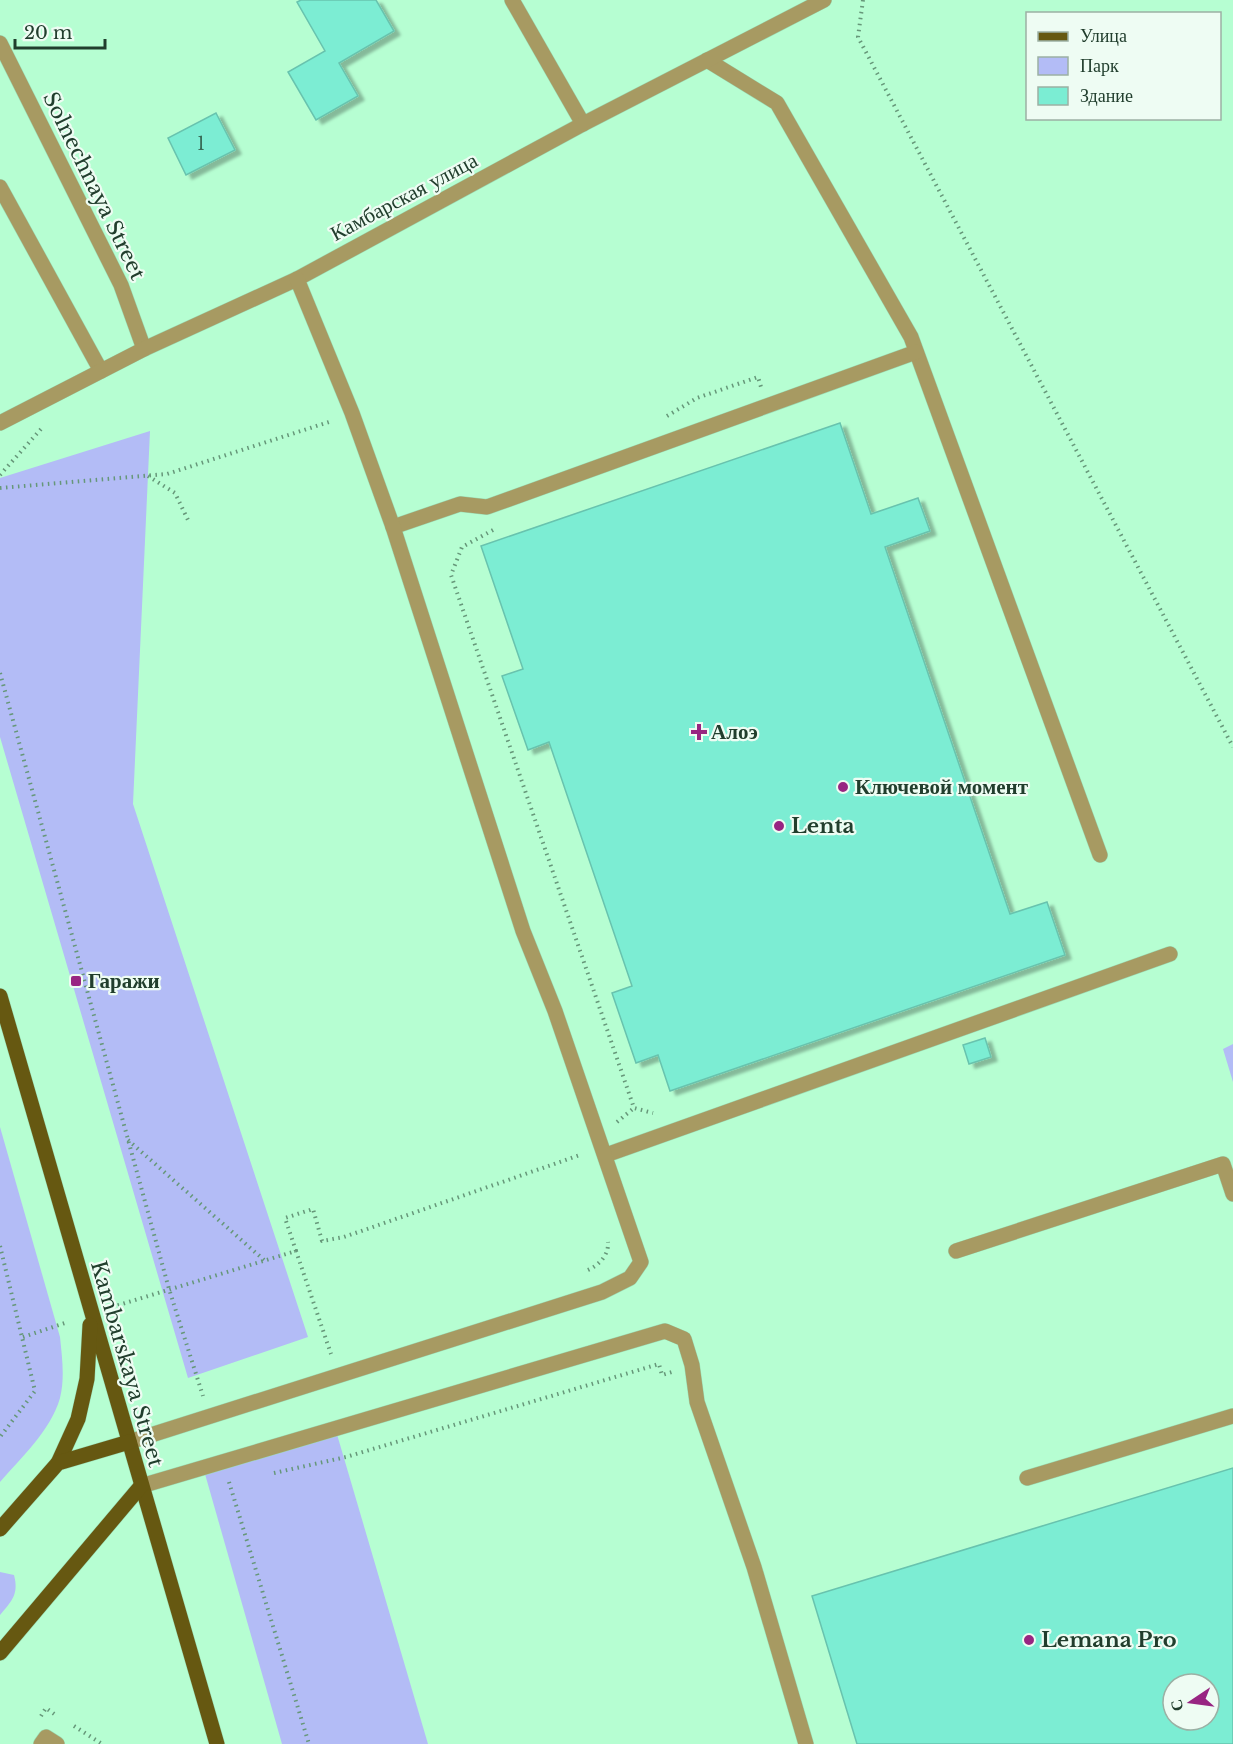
<svg xmlns="http://www.w3.org/2000/svg" width="1233" height="1744" viewBox="0 0 1233 1744" font-family="'Libre Baskerville',serif">
<style>
.green{fill:#b3bcf6}
.building{fill:#7bedd3;stroke:#68c3ae;stroke-width:1.5;fill-rule:evenodd;filter:url(#shadow)}
.lines{fill:none;stroke-linecap:round;stroke-linejoin:round}
.minor-casing{stroke:#9bdbb4;stroke-width:16}
.major-casing{stroke:#9bdbb4;stroke-width:16}
.path{stroke:#669779;stroke-width:4;stroke-dasharray:1.5 4.5;stroke-linecap:butt}
.minor{stroke:#a79a62;stroke-width:15}
.major{stroke:#665811;stroke-width:15}
.poi-dot{fill:#982582;stroke:#eefcf3;stroke-width:2}
.labels{text-anchor:middle;dominant-baseline:central;stroke-width:4.5;stroke-linejoin:round;paint-order:stroke}
.number-label{font-size:18px;fill:#386a56}
.street-label{font-size:21px;fill:#213e2d;stroke:#eefcf3}
.poi-label{font-size:21px;font-weight:bold;fill:#213e2d;stroke:#eefcf3;text-anchor:start}
</style>
<defs>
<filter id="shadow"><feDropShadow dx="6" dy="4" stdDeviation="1.5" flood-color="#0004"/></filter>
</defs>
<rect width="100%" height="100%" fill="#b6fed2"/>
<!-- green -->
<g class="green">
<path d="M 150,431 L 133,804 L 308,1337 L 188,1378 L 0,737 L 0,478 Z"/>
<path d="M 1233,1044 L 1233,1082 L 1223,1049 Z"/>
<path d="M 0,1127 L 60,1337 C 62,1357 65,1378 60,1398 C 51,1430 21,1458 0,1482 Z"/>
<path d="M 336,1431 L 428,1744 L 282,1744 L 205,1474 Z"/>
<path d="M 0,1572 L 14,1575 C 19,1594 12,1601 0,1615 Z"/>
</g>
<!-- building -->
<g class="building">
<path d="M 301,0 L 376,0 L 394,31 L 339,63 L 358,96 L 316,120 L 288,72 L 325,51 L 297,2 Z"/>
<path d="M 216,113 L 235,150 L 186,175 L 168,138 Z"/>
<path d="M 840,423 L 871,514 L 918,498 L 930,531 L 885,547 L 1010,914 L 1047,902 L 1065,955 L 670,1091 L 658,1055 L 636,1063 L 612,993 L 632,986 L 549,742 L 528,750 L 502,676 L 523,669 L 481,546 Z"/>
<path d="M 985,1038 L 991,1057 L 969,1064 L 963,1045 Z"/>
<path d="M 1233,1468 L 1233,1744 L 857,1744 L 812,1596 ZM 1173,1684 L 1209,1684 L 1209,1720 L 1173,1720 Z"/>
</g>
<g class="lines">
<defs>
<g id="minor">
<path d="M 512,0 L 583,124"/>
<path d="M 0,43 L 121,285 L 144,349"/>
<path d="M 707,60 L 777,103 L 911,337 L 1100,855"/>
<path d="M 0,187 L 101,371"/>
<path d="M 0,423 L 144,349 L 297,279 L 583,124 L 824,0"/>
<path d="M 393,527 L 460,504 L 487,507 L 916,352"/>
<path d="M 606,1155 L 1170,954"/>
<path d="M 956,1251 L 1223,1164 L 1233,1194"/>
<path d="M 129,1442 L 602,1292 L 630,1278 L 641,1262 L 555,1011 L 523,931 L 393,527 L 352,413 L 297,279"/>
<path d="M 1027,1478 L 1233,1416"/>
<path d="M 141,1486 L 665,1331 L 684,1339 L 692,1365 L 697,1402 L 754,1567 L 806,1744"/>
<path d="M 41,1744 L 46,1737 L 57,1744"/>
</g>
<g id="major">
<path d="M 0,996 L 217,1744"/>
<path d="M 58,1463 L 78,1419 L 87,1379 L 90,1325"/>
<path d="M 0,1529 L 58,1463 L 129,1442"/>
<path d="M 0,1653 L 141,1486"/>
</g>
</defs>
<!-- minor casing -->
<use href="#minor" class="minor-casing"/>
<!-- major casing -->
<use href="#major" class="major-casing"/>
<!-- path -->
<g class="path">
<path d="M 863,0 L 858,37 L 1233,747"/>
<path d="M 667,416 L 697,398 L 758,377 L 761,387"/>
<path d="M 0,475 L 41,429"/>
<path d="M 148,476 L 175,493 L 188,520"/>
<path d="M 0,488 L 167,474 L 332,421"/>
<path d="M 493,530 L 462,547 L 451,575 L 634,1108 L 653,1113"/>
<path d="M 0,673 L 169,1289 L 203,1396"/>
<path d="M 617,1122 L 634,1108"/>
<path d="M 128,1140 L 264,1260"/>
<path d="M 0,1246 L 35,1391 L 0,1437"/>
<path d="M 296,1251 L 285,1218 L 313,1209 L 322,1241 L 344,1237 L 580,1155"/>
<path d="M 588,1270 C 599,1265 609,1255 608,1242"/>
<path d="M 112,1307 L 296,1251 L 331,1354"/>
<path d="M 23,1337 L 68,1322"/>
<path d="M 274,1473 L 346,1457 L 659,1364 L 662,1375 L 672,1372"/>
<path d="M 229,1482 L 309,1744"/>
<path d="M 41,1716 L 46,1708 L 57,1716"/>
<path d="M 74,1726 L 102,1744"/>
</g>
<!-- minor -->
<use href="#minor" class="minor"/>
<!-- major -->
<use href="#major" class="major"/>
</g>
<!-- markers -->
<g class="poi-dot">
<path d="M696 723h6v6h6v6h-6v6h-6v-6h-6v-6h6z"/>
<circle cx="843" cy="787" r="6"/>
<circle cx="779" cy="826" r="6"/>
<rect x="70" y="975" width="12" height="12" rx="3"/>
<circle cx="1029" cy="1640" r="6"/>
</g>
<g class="labels">
<!-- number labels -->
<g class="number-label">
<text x="201" y="144">1</text>
</g>
<!-- street labels -->
<g class="street-label">
<text transform="translate(94 186) rotate(64)">Solnechnaya Street</text>
<text transform="translate(404 197) rotate(-28)">Камбарская улица</text>
<text transform="translate(127 1364) rotate(74)">Kambarskaya Street</text>
</g>
<!-- poi labels -->
<g class="poi-label">
<text x="711" y="732">Алоэ</text>
<text x="855" y="787">Ключевой момент</text>
<text x="791" y="826">Lenta</text>
<text x="88" y="981">Гаражи</text>
<text x="1041" y="1640">Lemana Pro</text>
</g>
</g>
<!-- legend -->
<rect x="1026" y="12" width="195" height="108" fill="#eefcf3" stroke="#9cb0a4" stroke-width="1.5"/>
<rect x="1038" y="32" width="30" height="9" fill="#665811" stroke="#9cb0a4" stroke-width="1.5"/>
<text x="1080" y="42" font-size="18" fill="#213e2d">Улица</text>
<rect x="1038" y="57" width="30" height="18" fill="#b3bcf6" stroke="#9cb0a4" stroke-width="1.5"/>
<text x="1080" y="72" font-size="18" fill="#213e2d">Парк</text>
<rect x="1038" y="87" width="30" height="18" fill="#7bedd3" stroke="#9cb0a4" stroke-width="1.5"/>
<text x="1080" y="102" font-size="18" fill="#213e2d">Здание</text>
<!-- north arrow -->
<g transform="translate(1191 1702) rotate(257)"><circle r="28" fill="#eefcf3" stroke="#9cb0a4" stroke-width="1.5"/>
<path d="M0-4.5L10 22L0 15L-10 22Z" fill="#982582"/>
<text y="-9" font-size="16" font-weight="bold" text-anchor="middle" fill="#213e2d">С</text>
</g>
<!-- scale -->
<path d="M15 39v9h90v-9" fill="none" stroke="#213e2d" stroke-width="3"/>
<text x="24" y="39" font-size="18" fill="#213e2d" stroke="#eefcf3" stroke-width="4.5" paint-order="stroke">20 m</text>
</svg>
